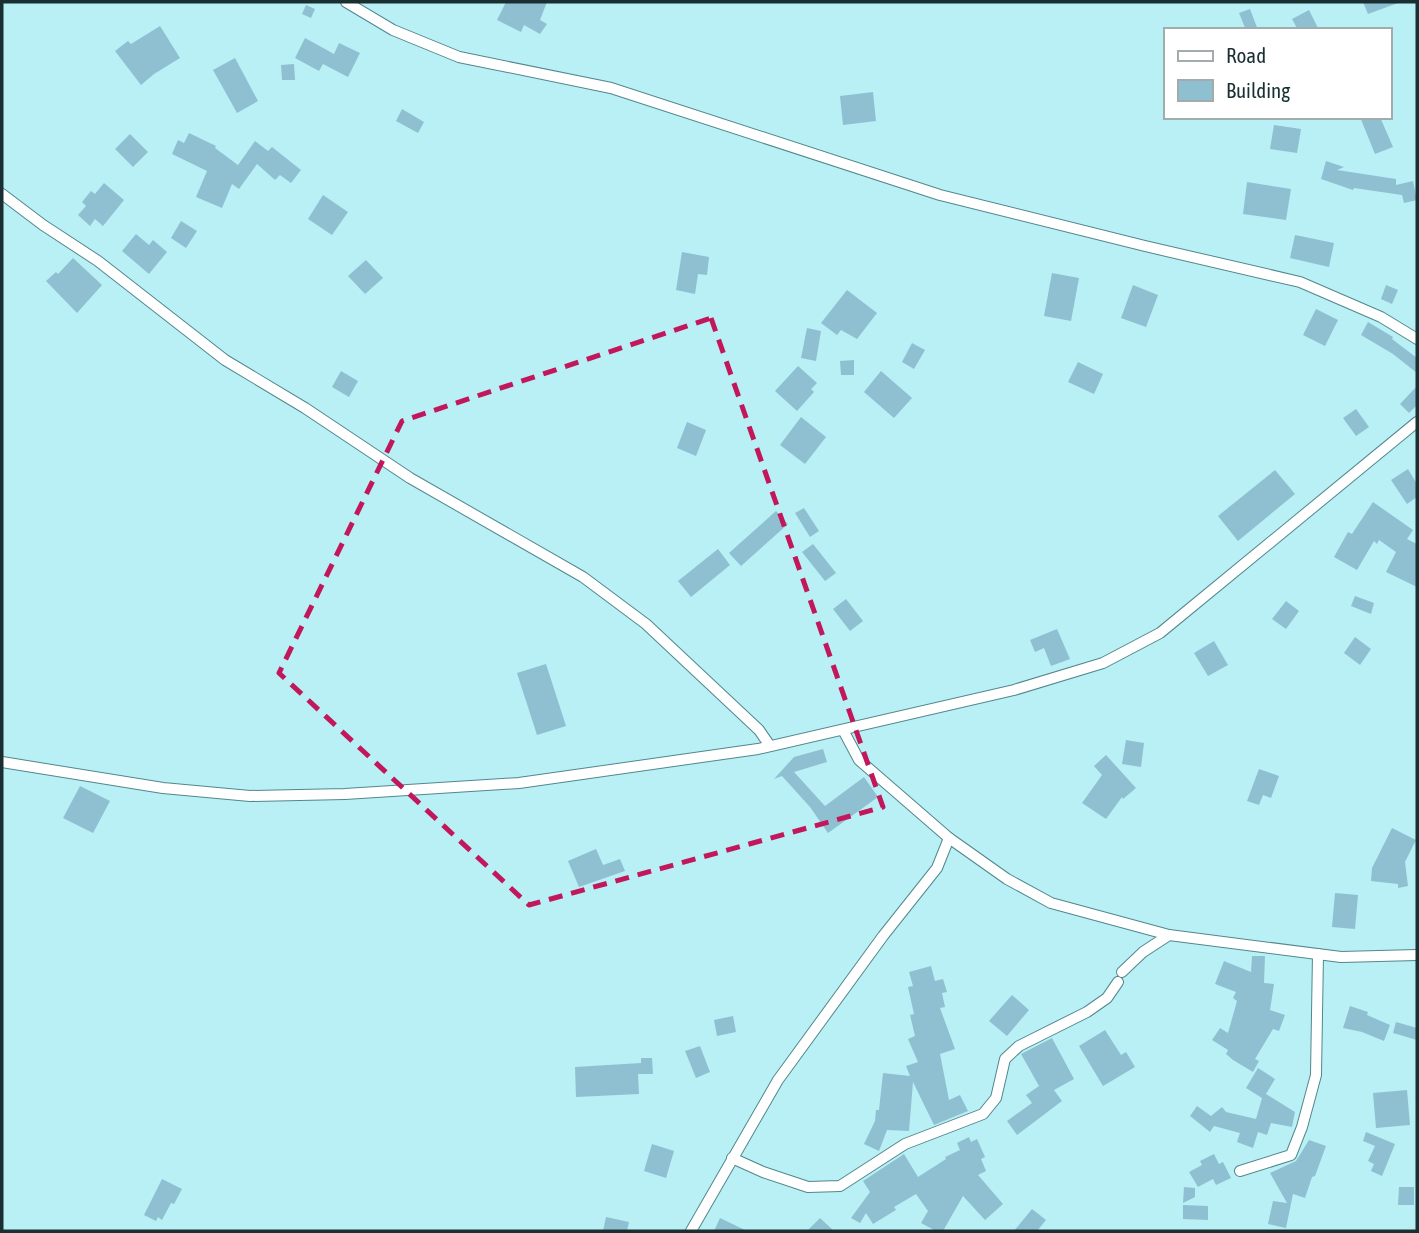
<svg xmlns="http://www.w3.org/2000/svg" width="1419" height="1233" viewBox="0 0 1419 1233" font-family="'Asap Condensed',sans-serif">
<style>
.building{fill:#8fc0d2}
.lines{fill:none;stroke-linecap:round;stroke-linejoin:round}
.street-casing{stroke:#52878c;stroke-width:12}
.street{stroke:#fff;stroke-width:10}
.marked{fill:none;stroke:#c2185b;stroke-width:5;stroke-dasharray:14 9;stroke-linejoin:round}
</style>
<rect width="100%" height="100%" fill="#b8f0f5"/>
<!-- building -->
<g class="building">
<path d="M 506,2 L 547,2 L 540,20 L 547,24 L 540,34 L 524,25 L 521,32 L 497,20 Z"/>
<path d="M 1363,2 L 1398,2 L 1398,3 L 1368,14 Z"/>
<path d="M 306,5 L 315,9 L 311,18 L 302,14 Z"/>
<path d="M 1250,9 L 1258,30 L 1246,30 L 1239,13 Z"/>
<path d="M 1309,10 L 1319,30 L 1298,30 L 1292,19 Z"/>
<path d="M 160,26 L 180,58 L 154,74 L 141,85 L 115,51 L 128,41 L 131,44 Z"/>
<path d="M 305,38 L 334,54 L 339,43 L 360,53 L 348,77 L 323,64 L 319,71 L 295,58 Z"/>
<path d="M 235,58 L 258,101 L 237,113 L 213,70 Z"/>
<path d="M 294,64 L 295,80 L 282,80 L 281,65 Z"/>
<path d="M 873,92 L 876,121 L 843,125 L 840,96 Z"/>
<path d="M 402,109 L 424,122 L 418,133 L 396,121 Z"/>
<path d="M 1360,117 L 1380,117 L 1393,147 L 1375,154 Z"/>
<path d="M 1274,125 L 1301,129 L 1297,153 L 1270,149 Z"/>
<path d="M 189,133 L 216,146 L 215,148 L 238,165 L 255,141 L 268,151 L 272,147 L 301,170 L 291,183 L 280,175 L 275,180 L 257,164 L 239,189 L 232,184 L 222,208 L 196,197 L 207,171 L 172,154 L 178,140 L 184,143 Z"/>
<path d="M 130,134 L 148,152 L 133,167 L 115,149 Z"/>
<path d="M 1326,161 L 1344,167 L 1337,170 L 1396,179 L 1396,185 L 1413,181 L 1417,200 L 1404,203 L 1402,195 L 1354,188 L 1353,190 L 1321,179 Z"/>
<path d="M 1247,182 L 1291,189 L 1286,220 L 1243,214 Z"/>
<path d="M 104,183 L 124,200 L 103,226 L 95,219 L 90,226 L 78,215 L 86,206 L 82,202 L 91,191 L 95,194 Z"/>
<path d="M 323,195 L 348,212 L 332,235 L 308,219 Z"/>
<path d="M 181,221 L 197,231 L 186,248 L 171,238 Z"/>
<path d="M 136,234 L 149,245 L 153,240 L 167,252 L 149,274 L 122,251 Z"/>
<path d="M 1295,235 L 1334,243 L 1329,267 L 1290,258 Z"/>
<path d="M 682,252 L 709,257 L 707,275 L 698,274 L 695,294 L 676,290 Z"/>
<path d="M 73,258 L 102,285 L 77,313 L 46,281 L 56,272 L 58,274 Z"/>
<path d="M 366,260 L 383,278 L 365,294 L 348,276 Z"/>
<path d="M 1052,273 L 1079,278 L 1071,321 L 1044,316 Z"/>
<path d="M 1133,285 L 1158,295 L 1146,327 L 1121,318 Z"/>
<path d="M 1386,285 L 1398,290 L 1392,304 L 1381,299 Z"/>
<path d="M 847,290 L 877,313 L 857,339 L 841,330 L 837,335 L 821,323 Z"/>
<path d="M 1316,309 L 1338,320 L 1325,346 L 1303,335 Z"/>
<path d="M 1368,322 L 1393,337 L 1392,339 L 1417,358 L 1417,373 L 1393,354 L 1361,335 Z"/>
<path d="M 807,328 L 821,331 L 816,361 L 801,358 Z"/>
<path d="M 912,343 L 925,350 L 914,369 L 902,362 Z"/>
<path d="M 854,360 L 854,375 L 841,375 L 840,361 Z"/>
<path d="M 1078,362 L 1103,374 L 1094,394 L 1068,382 Z"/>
<path d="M 798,366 L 817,383 L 811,389 L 814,392 L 797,411 L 775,391 Z"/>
<path d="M 341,371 L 358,381 L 349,397 L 332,387 Z"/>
<path d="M 881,371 L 912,398 L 894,418 L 864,392 Z"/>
<path d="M 1417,386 L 1417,405 L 1409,413 L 1400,404 Z"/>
<path d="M 1356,409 L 1369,427 L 1356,436 L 1343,418 Z"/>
<path d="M 801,417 L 826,437 L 805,464 L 780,445 Z"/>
<path d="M 687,422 L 706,430 L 696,456 L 677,448 Z"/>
<path d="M 1408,469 L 1417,484 L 1417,497 L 1407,504 L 1391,480 Z"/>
<path d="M 1275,470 L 1295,494 L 1238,541 L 1218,516 Z"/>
<path d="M 1373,502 L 1413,530 L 1407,539 L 1417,544 L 1417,587 L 1386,572 L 1396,552 L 1379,540 L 1377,544 L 1374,541 L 1357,570 L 1334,557 L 1348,532 L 1352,534 Z"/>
<path d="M 804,508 L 819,531 L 810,537 L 795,513 Z"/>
<path d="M 776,511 L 788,524 L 741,566 L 729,553 Z"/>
<path d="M 813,544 L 836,573 L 825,581 L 802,552 Z"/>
<path d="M 718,549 L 730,565 L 691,597 L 678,581 Z"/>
<path d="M 1355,596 L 1374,603 L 1371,614 L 1351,606 Z"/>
<path d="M 846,599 L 863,621 L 850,631 L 833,609 Z"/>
<path d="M 1286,601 L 1299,611 L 1286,629 L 1272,619 Z"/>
<path d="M 1057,629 L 1070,659 L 1051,666 L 1044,648 L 1035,652 L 1030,640 Z"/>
<path d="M 1355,637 L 1371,649 L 1360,665 L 1344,653 Z"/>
<path d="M 1214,641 L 1228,665 L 1208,676 L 1194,653 Z"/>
<path d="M 546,664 L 566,726 L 537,735 L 517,673 Z"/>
<path d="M 1126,740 L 1144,743 L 1141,767 L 1122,764 Z"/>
<path d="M 823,749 L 827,762 L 794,772 L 825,806 L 864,777 L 878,797 L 828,833 L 810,807 L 782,776 L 774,779 L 794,757 Z"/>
<path d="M 1106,755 L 1136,788 L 1123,799 L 1122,797 L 1106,819 L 1082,803 L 1102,775 L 1094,766 Z"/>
<path d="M 1259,769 L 1279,776 L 1271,798 L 1263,795 L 1259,805 L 1247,801 Z"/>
<path d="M 80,786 L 110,801 L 93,833 L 63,818 Z"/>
<path d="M 1392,828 L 1416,840 L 1405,862 L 1408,886 L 1398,888 L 1398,884 L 1371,881 L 1372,868 Z"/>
<path d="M 596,849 L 603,865 L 620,859 L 625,871 L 579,887 L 568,861 Z"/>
<path d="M 1335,893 L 1358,895 L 1355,929 L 1332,927 Z"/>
<path d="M 1252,956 L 1265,956 L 1264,983 L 1274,984 L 1270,1010 L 1285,1015 L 1279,1031 L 1273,1029 L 1255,1059 L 1259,1061 L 1253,1072 L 1233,1060 L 1226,1054 L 1228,1050 L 1212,1040 L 1220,1028 L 1228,1033 L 1237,1001 L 1233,998 L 1236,992 L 1215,984 L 1224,961 L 1251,972 Z"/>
<path d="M 931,966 L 935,981 L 943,979 L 947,992 L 942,993 L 945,1007 L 940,1008 L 955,1049 L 940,1054 L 949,1100 L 960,1095 L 968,1111 L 934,1125 L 913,1082 L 909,1131 L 887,1130 L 879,1151 L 864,1144 L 875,1121 L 876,1110 L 879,1110 L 883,1073 L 910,1076 L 906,1066 L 918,1062 L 908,1039 L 915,1036 L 910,1015 L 914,1014 L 908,987 L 913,986 L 909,972 Z"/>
<path d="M 1012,995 L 1029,1010 L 1007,1036 L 989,1021 Z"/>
<path d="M 1350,1006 L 1368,1012 L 1367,1015 L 1390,1025 L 1384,1041 L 1362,1032 L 1343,1028 Z"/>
<path d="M 733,1016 L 736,1032 L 717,1036 L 714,1020 Z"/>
<path d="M 1396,1022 L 1417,1028 L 1417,1040 L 1393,1033 Z"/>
<path d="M 1105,1030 L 1121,1055 L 1126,1052 L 1135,1067 L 1103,1086 L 1079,1046 Z"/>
<path d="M 1052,1038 L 1074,1079 L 1054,1090 L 1062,1101 L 1017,1135 L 1007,1121 L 1032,1103 L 1026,1095 L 1039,1086 L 1021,1054 Z"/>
<path d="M 700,1046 L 710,1072 L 696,1078 L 685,1051 Z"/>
<path d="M 641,1058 L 652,1058 L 653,1074 L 638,1074 L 639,1094 L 576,1097 L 575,1067 L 641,1063 Z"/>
<path d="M 1258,1068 L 1275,1079 L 1266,1094 L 1295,1112 L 1292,1127 L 1271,1123 L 1267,1135 L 1258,1132 L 1253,1148 L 1237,1142 L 1240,1133 L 1214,1126 L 1210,1132 L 1190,1116 L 1197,1106 L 1211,1116 L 1222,1107 L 1226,1112 L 1256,1119 L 1262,1098 L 1246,1088 Z"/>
<path d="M 1407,1090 L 1410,1125 L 1376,1128 L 1373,1093 Z"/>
<path d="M 1366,1132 L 1395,1144 L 1382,1176 L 1371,1171 L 1374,1164 L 1368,1161 L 1375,1146 L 1363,1141 Z"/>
<path d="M 969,1137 L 971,1142 L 977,1139 L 985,1157 L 981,1159 L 986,1171 L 978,1175 L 1003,1204 L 985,1220 L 963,1196 L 943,1231 L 936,1231 L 921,1223 L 928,1211 L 916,1194 L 894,1207 L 896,1210 L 873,1224 L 866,1213 L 860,1223 L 851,1218 L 870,1192 L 863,1181 L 904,1154 L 918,1177 L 946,1159 L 945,1157 L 960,1150 L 957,1143 Z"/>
<path d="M 1309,1140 L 1326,1146 L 1315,1176 L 1312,1177 L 1305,1198 L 1293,1194 L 1286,1228 L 1268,1224 L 1273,1201 L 1287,1203 L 1270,1173 L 1296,1161 Z"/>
<path d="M 652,1144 L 674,1151 L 666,1178 L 644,1171 Z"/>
<path d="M 1214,1154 L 1219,1164 L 1223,1162 L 1231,1178 L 1216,1185 L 1213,1179 L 1198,1187 L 1189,1172 L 1202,1165 L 1200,1161 Z"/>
<path d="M 162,1179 L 182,1189 L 174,1204 L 171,1203 L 162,1220 L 158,1217 L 156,1221 L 144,1215 Z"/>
<path d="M 1184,1187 L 1195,1188 L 1195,1197 L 1183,1203 Z"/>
<path d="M 1399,1187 L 1414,1187 L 1414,1205 L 1398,1205 Z"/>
<path d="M 1183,1205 L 1208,1206 L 1208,1220 L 1183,1219 Z"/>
<path d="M 1032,1209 L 1046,1220 L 1037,1231 L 1014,1231 Z"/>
<path d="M 606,1217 L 629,1222 L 627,1231 L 603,1231 Z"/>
<path d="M 720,1218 L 747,1231 L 714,1231 Z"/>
<path d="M 820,1218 L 834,1231 L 807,1231 Z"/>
</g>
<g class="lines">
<defs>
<g id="street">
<path d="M 346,2 L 393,30 L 459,57 L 611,88 L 940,195 L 1145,246 L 1300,282 L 1381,317 L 1417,339"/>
<path d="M 2,194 L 43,225 L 98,261 L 225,360 L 305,408 L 410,478 L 583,577 L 646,624 L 759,730 L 770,746"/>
<path d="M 2,762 L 163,788 L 250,796 L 345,794 L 519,783 L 758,749 L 1014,690 L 1103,663 L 1160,633 L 1417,422"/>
<path d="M 949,838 L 1007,879 L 1051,903 L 1169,935 L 1341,957 L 1417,955"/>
<path d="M 1122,972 L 1143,952 L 1169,935"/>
<path d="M 732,1158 L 763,1172 L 808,1187 L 840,1186 L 905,1144 L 983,1114 L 996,1098 L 1005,1059 L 1019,1046 L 1087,1012 L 1107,998 L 1118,982"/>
<path d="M 1240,1171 L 1291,1155 L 1302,1127 L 1316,1075 L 1318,954"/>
<path d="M 691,1231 L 778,1080 L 883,936 L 937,868 L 949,838 L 859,760 L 843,730"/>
</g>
</defs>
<!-- street casing -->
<use href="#street" class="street-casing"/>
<!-- street -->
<use href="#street" class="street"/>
</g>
<!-- marked area -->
<path class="marked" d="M 711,318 L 883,807 L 529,905 L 279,673 L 402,421 Z"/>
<!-- border -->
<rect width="1419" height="1233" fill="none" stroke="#192f31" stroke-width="7"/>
<!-- legend -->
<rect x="1164" y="28" width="228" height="91" fill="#ffffff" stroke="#a3acad" stroke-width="2"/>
<rect x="1178" y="51" width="35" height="10" fill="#ffffff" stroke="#a3acad" stroke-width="2"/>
<text x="1226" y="63" font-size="21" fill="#192f31">Road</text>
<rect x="1178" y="80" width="35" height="21" fill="#8fc0d2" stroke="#a3acad" stroke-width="2"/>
<text x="1226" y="98" font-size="21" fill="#192f31">Building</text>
</svg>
